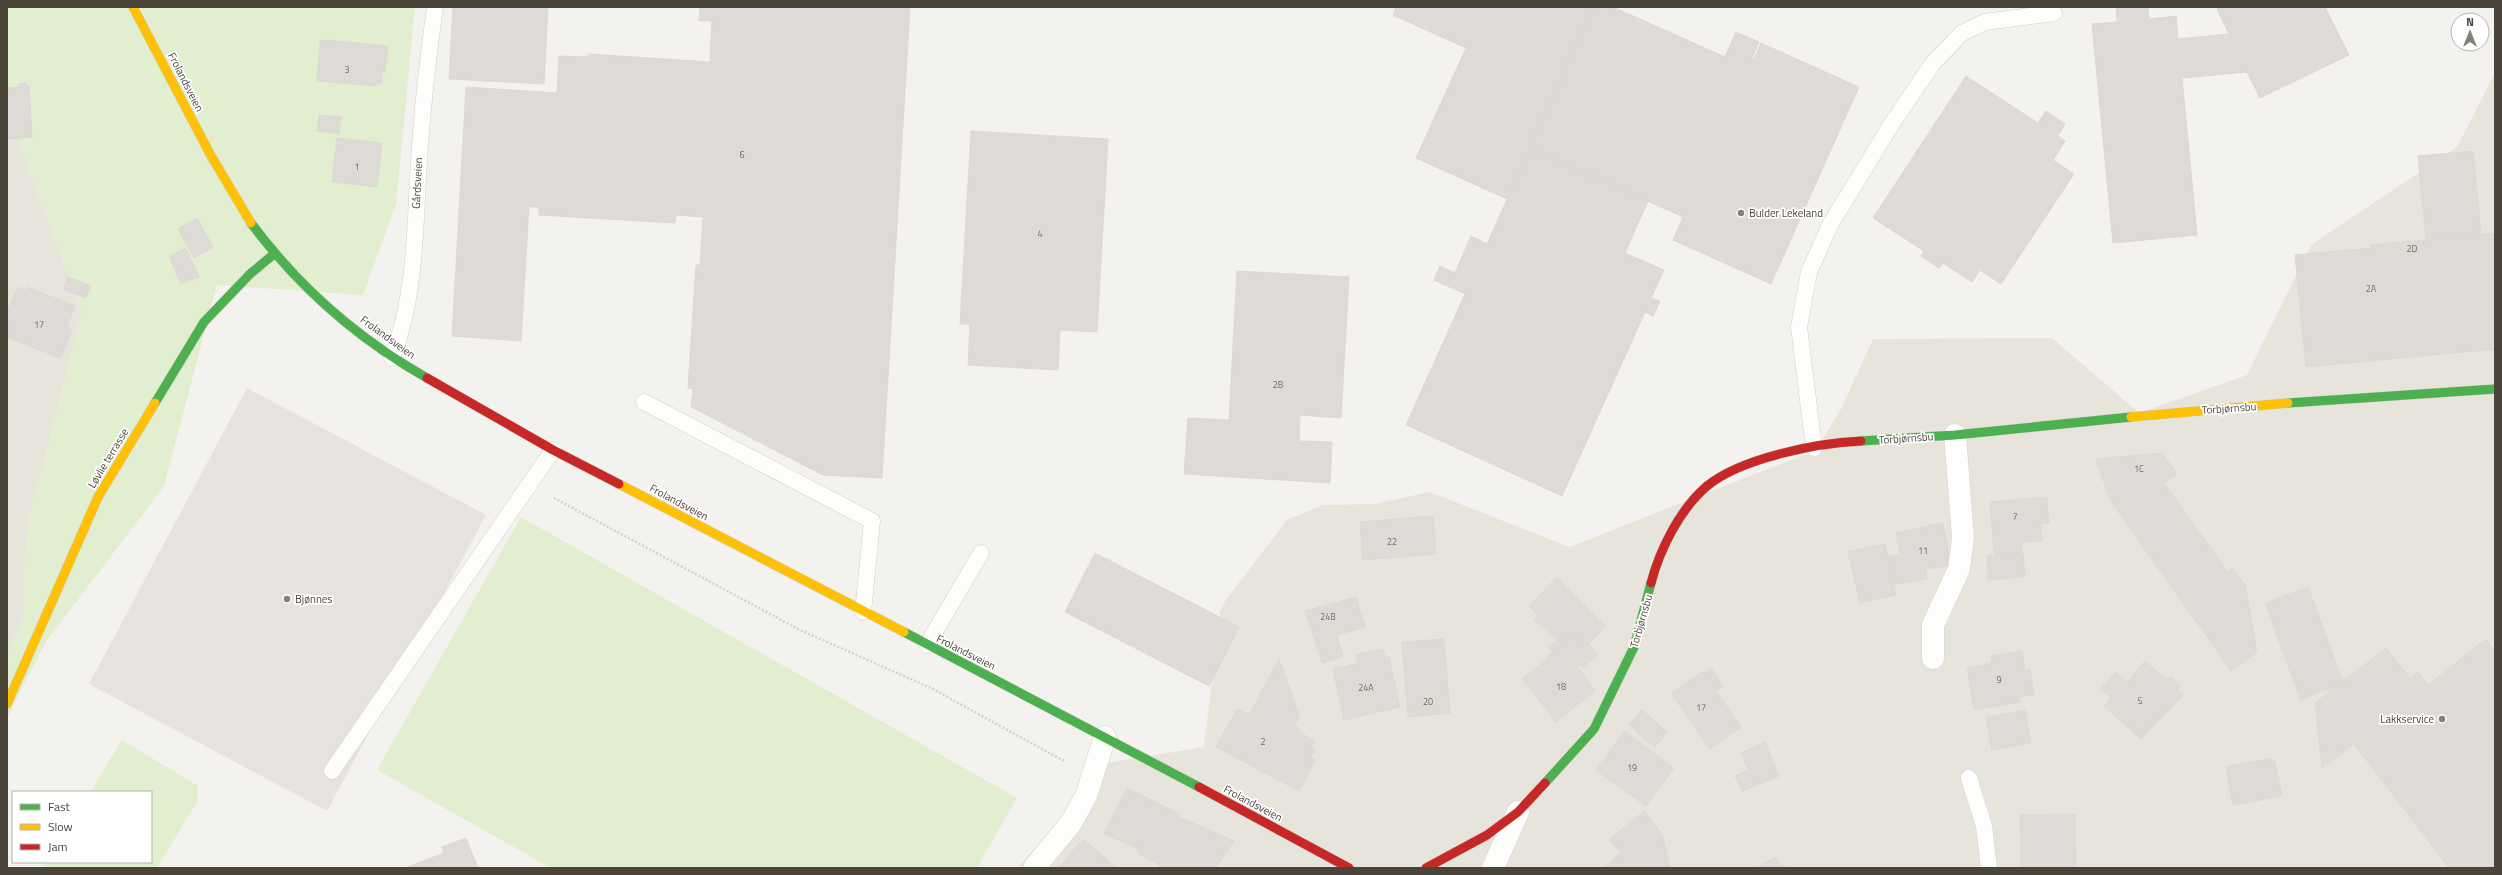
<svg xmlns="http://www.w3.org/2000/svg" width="2502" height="875" viewBox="0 0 2502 875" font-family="'Titillium Web',sans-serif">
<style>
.residential{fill:#e7e4dc}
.green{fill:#e1eecf}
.parking{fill:#e6e3df}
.building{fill:#dedbd6;stroke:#dcd9d4}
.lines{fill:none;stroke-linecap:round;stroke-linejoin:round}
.lane-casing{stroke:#d2d0cb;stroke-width:17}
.street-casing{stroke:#d2d0cb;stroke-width:23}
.fast-casing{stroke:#d3cfc5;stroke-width:10}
.slow-casing{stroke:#d3cfc5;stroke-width:10}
.jam-casing{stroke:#d3cfc5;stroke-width:10}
.path{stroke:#d3d2cc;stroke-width:2.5;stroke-dasharray:2 2;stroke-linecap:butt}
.lane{stroke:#fdfdfc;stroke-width:16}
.street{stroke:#fdfdfc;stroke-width:22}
.fast{stroke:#4caf50;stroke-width:9}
.slow{stroke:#ffc107;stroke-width:9}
.jam{stroke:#c62828;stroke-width:9}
.poi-dot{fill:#868178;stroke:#fff;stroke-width:1.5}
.labels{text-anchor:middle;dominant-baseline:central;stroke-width:3.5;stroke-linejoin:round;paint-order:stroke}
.number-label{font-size:9px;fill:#706a61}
.street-label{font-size:11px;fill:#4b4439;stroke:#fff}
.poi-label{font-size:11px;fill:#4b4439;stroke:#fff;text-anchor:start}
</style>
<rect width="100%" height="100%" fill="#f4f2ee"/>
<!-- residential -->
<g class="residential">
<path d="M 2495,73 L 2495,868 L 1018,868 L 1107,763 L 1204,747 L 1220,612 L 1225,601 L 1287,520 L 1323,505 L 1374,504 L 1430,492 L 1569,547 L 1801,456 L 1814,453 L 1841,409 L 1873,339 L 2052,338 L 2139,413 L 2247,375 L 2311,245 L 2457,147 Z"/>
<path d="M 7,119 L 16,134 L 82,313 L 29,519 L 24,573 L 24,616 L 7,653 Z"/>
</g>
<!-- green -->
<g class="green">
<path d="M 7,7 L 415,7 L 396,204 L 363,295 L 217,285 L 164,486 L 46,642 L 7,718 L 7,653 L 24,616 L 24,573 L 29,519 L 82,313 L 16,134 L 7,119 Z"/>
<path d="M 521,517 L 1017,798 L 977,868 L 551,868 L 377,770 Z"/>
<path d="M 122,740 L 198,786 L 197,802 L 157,868 L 43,868 L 47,862 L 151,862 L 151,792 L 90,792 Z"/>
</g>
<!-- parking -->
<path class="parking" d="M 247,388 L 486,515 L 327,811 L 89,684 Z"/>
<!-- building -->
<g class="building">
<path d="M 453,7 L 548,7 L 544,84 L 449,79 Z"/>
<path d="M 700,7 L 910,7 L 882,478 L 823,475 L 691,407 L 693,389 L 688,388 L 696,265 L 700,265 L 703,217 L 676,215 L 675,223 L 539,215 L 539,207 L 529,207 L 521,341 L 452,336 L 466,87 L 557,93 L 559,56 L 589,57 L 589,54 L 710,62 L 712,21 L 699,21 Z"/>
<path d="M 1396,7 L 1593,7 L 1507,199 L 1416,158 L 1466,48 L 1393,15 Z"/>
<path d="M 1593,7 L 1613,7 L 1725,57 L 1736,32 L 1759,42 L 1752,58 L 1754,59 L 1761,43 L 1859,87 L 1771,284 L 1673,240 L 1683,217 L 1530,148 Z"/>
<path d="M 2116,7 L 2148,7 L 2149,19 L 2176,16 L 2178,39 L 2229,34 L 2217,9 L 2221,7 L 2325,7 L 2349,55 L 2260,98 L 2247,72 L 2182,78 L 2197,235 L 2113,243 L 2092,24 L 2117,22 Z"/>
<path d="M 327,40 L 388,46 L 385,72 L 382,72 L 381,84 L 376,84 L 376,86 L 317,81 L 320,41 Z"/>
<path d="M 1966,76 L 2038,123 L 2046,111 L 2065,124 L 2058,136 L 2065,141 L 2053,160 L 2074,174 L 2001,284 L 1980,270 L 1972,282 L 1943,263 L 1939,268 L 1921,256 L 1924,251 L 1873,218 Z"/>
<path d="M 26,83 L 26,87 L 29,86 L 32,137 L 7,139 L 7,88 L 19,87 L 19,84 Z"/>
<path d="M 319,115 L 341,117 L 339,134 L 317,131 Z"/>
<path d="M 971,131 L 1108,139 L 1097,332 L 1060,330 L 1058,370 L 968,365 L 970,324 L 960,324 Z"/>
<path d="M 337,138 L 382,143 L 377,187 L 332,182 Z"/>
<path d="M 1530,148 L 1648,201 L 1625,253 L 1664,270 L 1651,298 L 1660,301 L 1653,316 L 1645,312 L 1562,496 L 1406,425 L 1465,294 L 1434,280 L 1440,266 L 1455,273 L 1471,236 L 1487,244 Z"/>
<path d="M 2473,151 L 2481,234 L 2426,239 L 2418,156 Z"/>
<path d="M 197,218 L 213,247 L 194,258 L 178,229 Z"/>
<path d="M 2495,233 L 2495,349 L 2306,367 L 2295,255 L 2371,248 L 2370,245 Z"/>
<path d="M 186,248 L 199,277 L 181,284 L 169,256 Z"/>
<path d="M 1237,271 L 1349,277 L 1341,418 L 1300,415 L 1299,441 L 1332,442 L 1330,483 L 1184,474 L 1188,418 L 1229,420 Z"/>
<path d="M 68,277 L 91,286 L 86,298 L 63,289 Z"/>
<path d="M 18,287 L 26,291 L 27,287 L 75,306 L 67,327 L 72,330 L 61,358 L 8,338 L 7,312 Z"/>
<path d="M 2162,453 L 2177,474 L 2164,483 L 2227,571 L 2232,568 L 2245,585 L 2257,652 L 2231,671 L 2110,500 L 2096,459 Z"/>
<path d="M 2047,497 L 2049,523 L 2040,524 L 2042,541 L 2021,542 L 2022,553 L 1994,555 L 1990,502 Z"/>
<path d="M 1433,516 L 1436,554 L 1363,560 L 1360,522 Z"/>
<path d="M 1943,523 L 1951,565 L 1926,569 L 1927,578 L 1893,585 L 1887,557 L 1900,554 L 1896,533 Z"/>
<path d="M 1885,544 L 1896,595 L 1860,603 L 1848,552 Z"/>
<path d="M 1095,553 L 1239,627 L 1209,686 L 1065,612 Z"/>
<path d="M 2023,554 L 2025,577 L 1988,580 L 1987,556 Z"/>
<path d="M 1557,577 L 1606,626 L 1586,647 L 1572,634 L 1562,645 L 1534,619 L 1538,615 L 1529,606 Z"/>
<path d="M 2308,587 L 2343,682 L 2335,688 L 2321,691 L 2301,701 L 2265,603 Z"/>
<path d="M 1356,597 L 1365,627 L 1337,635 L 1343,657 L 1322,663 L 1305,611 Z"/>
<path d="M 1572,634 L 1586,647 L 1589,644 L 1598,655 L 1583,668 L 1580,665 L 1577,666 L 1595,691 L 1556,722 L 1522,679 L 1548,658 L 1547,656 L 1553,651 L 1548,647 L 1557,640 L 1562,645 Z"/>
<path d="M 1444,639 L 1450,713 L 1408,717 L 1402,642 Z"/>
<path d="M 2486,639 L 2495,651 L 2495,868 L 2449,868 L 2354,744 L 2322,768 L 2315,703 L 2386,648 L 2410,678 L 2418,672 L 2428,685 Z"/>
<path d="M 1383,649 L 1385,657 L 1389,657 L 1400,707 L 1344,720 L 1333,669 L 1358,663 L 1356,655 Z"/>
<path d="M 2022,651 L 2025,670 L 2030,670 L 2034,695 L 2019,697 L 2020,702 L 1974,710 L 1967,668 L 1992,663 L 1991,656 Z"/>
<path d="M 1279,659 L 1299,715 L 1294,725 L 1300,729 L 1299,732 L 1315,741 L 1311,747 L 1316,750 L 1311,757 L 1315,762 L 1300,789 L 1297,790 L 1216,747 L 1237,709 L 1249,715 Z"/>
<path d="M 2145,661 L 2165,679 L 2171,677 L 2180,685 L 2178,691 L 2183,695 L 2141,739 L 2104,706 L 2111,698 L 2100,689 L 2116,672 L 2127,682 Z"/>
<path d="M 1711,668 L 1723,686 L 1716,691 L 1741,727 L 1710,749 L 1671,693 L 1703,671 L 1704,673 Z"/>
<path d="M 1642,710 L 1667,732 L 1655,747 L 1629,725 Z"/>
<path d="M 2025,710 L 2031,743 L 1992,750 L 1986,718 Z"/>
<path d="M 1624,731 L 1674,768 L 1646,806 L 1596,770 Z"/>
<path d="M 1765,742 L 1779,776 L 1742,791 L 1735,776 L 1748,770 L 1741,753 Z"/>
<path d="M 2271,758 L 2272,762 L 2275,761 L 2282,796 L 2233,805 L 2226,767 Z"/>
<path d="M 1127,788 L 1180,814 L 1179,817 L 1234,841 L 1215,868 L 1158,868 L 1160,865 L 1139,854 L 1140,851 L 1136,850 L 1137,848 L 1104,834 Z"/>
<path d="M 1644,811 L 1662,834 L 1670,868 L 1603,868 L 1621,853 L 1609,840 Z"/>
<path d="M 2075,814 L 2076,868 L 2021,868 L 2020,815 Z"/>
<path d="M 466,838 L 478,868 L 405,868 L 444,853 L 442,847 Z"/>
<path d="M 1083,839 L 1117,868 L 1058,868 Z"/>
<path d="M 1776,857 L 1780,865 L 1783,864 L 1785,868 L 1756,868 Z"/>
</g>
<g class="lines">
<defs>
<g id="lane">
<path d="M 392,358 C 416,296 415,226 419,161 C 422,109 428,58 435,7"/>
<path d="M 644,402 L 872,521 L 863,612"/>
<path d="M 1814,448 L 1799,327 L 1809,272 L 1830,225 L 1891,125 L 1933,63 L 1962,33 L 1985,22 L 2054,13"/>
<path d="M 927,645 L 981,553"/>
<path d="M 332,771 L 553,450"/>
<path d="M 1969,778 L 1984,826 L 1989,868"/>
</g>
<g id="street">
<path d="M 1933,658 L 1933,625 L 1959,569 L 1963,538 L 1955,435"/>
<path d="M 1034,868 L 1071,823 L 1086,796 L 1105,737"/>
<path d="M 1493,868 L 1518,812"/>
</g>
<g id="fast">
<path d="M 251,223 C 298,286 358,339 427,378"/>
<path d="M 155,403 L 204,322 L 250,274 L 274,254"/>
<path d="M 2288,403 L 2495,389"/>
<path d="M 1861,441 L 1955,435 L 2131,417"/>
<path d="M 904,632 L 1199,787"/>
<path d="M 1545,783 L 1594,729 L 1634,647 L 1651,583"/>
</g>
<g id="slow">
<path d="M 133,7 L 210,154 L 251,223"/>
<path d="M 2131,417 L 2288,403"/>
<path d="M 619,484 L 904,632"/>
<path d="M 7,704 L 98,497 L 155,403"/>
</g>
<g id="jam">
<path d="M 427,378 L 553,450 L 619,484"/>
<path d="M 1651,583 C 1660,549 1680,509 1707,486 C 1741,458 1817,443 1861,441"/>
<path d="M 1199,787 L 1349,868"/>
<path d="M 1426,868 L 1487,835 L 1518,812 L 1545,783"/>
</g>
</defs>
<!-- lane casing -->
<use href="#lane" class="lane-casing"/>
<!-- street casing -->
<use href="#street" class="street-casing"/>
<!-- fast casing -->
<use href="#fast" class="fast-casing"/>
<!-- slow casing -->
<use href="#slow" class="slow-casing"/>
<!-- jam casing -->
<use href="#jam" class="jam-casing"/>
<!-- path -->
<path class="path" d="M 554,498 L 800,630 L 931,688 L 1064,761"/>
<!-- lane -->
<use href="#lane" class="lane"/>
<!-- street -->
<use href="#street" class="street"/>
<!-- fast -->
<use href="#fast" class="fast"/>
<!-- slow -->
<use href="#slow" class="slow"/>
<!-- jam -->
<use href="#jam" class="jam"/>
</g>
<!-- markers -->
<g class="poi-dot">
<circle cx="1741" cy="213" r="4"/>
<circle cx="287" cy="599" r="4"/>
<circle cx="2442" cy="719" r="4"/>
</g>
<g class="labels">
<!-- number labels -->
<g class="number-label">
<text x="347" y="69">3</text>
<text x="742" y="154">6</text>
<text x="357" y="166">1</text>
<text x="1040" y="233">4</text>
<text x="2412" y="248">2D</text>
<text x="2371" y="288">2A</text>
<text x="39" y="324">17</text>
<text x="1278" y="384">2B</text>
<text x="2139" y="468">1C</text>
<text x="2015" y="516">7</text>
<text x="1392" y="541">22</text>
<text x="1923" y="550">11</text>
<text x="1328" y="616">24B</text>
<text x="1999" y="679">9</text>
<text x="1561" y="686">18</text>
<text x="1366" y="687">24A</text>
<text x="2140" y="700">5</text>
<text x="1428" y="701">20</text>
<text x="1701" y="707">17</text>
<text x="1263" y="741">2</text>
<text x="1632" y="767">19</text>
</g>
<!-- street labels -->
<g class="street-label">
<text transform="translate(186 82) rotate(63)">Frolandsveien</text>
<text transform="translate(417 183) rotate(-87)">Gårdsveien</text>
<text transform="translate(388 337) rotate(36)">Frolandsveien</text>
<text transform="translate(2229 408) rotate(-4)">Torbjørnsbu</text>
<text transform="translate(1906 438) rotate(-4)">Torbjørnsbu</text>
<text transform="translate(108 458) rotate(-59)">Løvlie terrasse</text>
<text transform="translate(679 502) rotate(28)">Frolandsveien</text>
<text transform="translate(1641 621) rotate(-74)">Torbjørnsbu</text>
<text transform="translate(966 652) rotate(27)">Frolandsveien</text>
<text transform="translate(1253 803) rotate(28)">Frolandsveien</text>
</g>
<!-- poi labels -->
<g class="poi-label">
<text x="1749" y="213">Bulder Lekeland</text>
<text x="295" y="599">Bjønnes</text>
<text x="2434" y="719" text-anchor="end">Lakkservice</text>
</g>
</g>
<!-- border -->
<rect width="2502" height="875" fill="none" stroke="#4b4439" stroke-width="16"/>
<!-- legend -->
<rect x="12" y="791" width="140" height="72" fill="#ffffff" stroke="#b7b4b0"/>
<rect x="20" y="804" width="20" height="6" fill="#4caf50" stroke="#b7b4b0"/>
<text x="48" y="811" font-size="12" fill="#4b4439">Fast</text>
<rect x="20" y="824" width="20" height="6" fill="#ffc107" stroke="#b7b4b0"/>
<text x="48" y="831" font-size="12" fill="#4b4439">Slow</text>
<rect x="20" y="844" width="20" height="6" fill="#c62828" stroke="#b7b4b0"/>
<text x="48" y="851" font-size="12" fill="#4b4439">Jam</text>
<!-- north arrow -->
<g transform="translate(2470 32)"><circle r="19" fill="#ffffff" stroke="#b7b4b0"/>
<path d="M0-3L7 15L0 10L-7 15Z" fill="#868178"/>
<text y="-6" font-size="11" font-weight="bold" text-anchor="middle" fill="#4b4439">N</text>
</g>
</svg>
